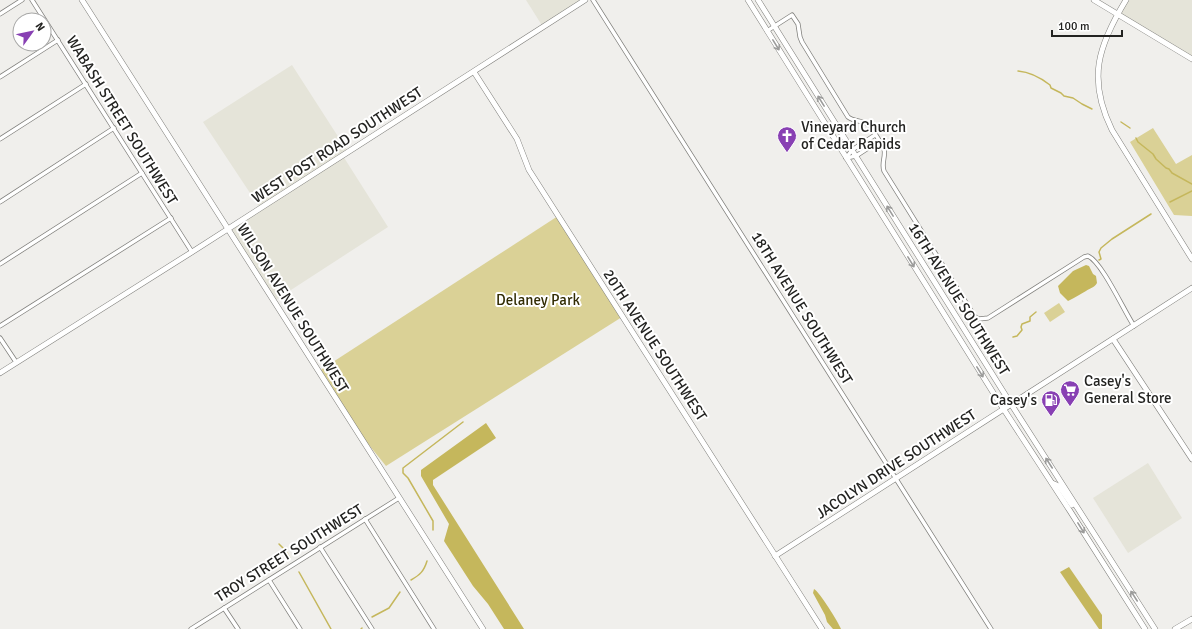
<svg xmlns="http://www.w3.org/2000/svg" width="1192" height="629" viewBox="0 0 1192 629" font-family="Signika,sans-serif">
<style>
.built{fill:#e5e4d9}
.green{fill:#dad196}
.water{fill:#c5b75c}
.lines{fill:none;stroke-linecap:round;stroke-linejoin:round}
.stream{stroke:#c5b75c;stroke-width:1.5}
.street-casing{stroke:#81807d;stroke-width:5}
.secondary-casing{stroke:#81807d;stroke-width:6}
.street{stroke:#fff;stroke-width:3.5}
.secondary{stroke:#fff;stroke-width:5}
.oneway{stroke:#9c9c9b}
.labels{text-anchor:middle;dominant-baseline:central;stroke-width:4;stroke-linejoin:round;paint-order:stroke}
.street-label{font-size:15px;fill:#232321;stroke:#fff}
.poi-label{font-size:15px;fill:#232321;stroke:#fff;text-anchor:start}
.park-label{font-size:15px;fill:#322c03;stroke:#fff}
</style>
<rect width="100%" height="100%" fill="#f0efec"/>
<!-- built -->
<g class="built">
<path d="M 526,0 L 585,0 L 543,27 Z"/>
<path d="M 1126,0 L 1192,0 L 1192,59 L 1117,14 Z"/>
<path d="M 292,65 L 348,152 L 343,156 L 388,227 L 274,301 L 228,229 L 260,208 L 203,122 Z"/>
<path d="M 1148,463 L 1182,518 L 1128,553 L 1093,498 Z"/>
</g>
<!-- green -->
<g class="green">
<path d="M 1153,128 L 1176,164 L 1192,155 L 1192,216 L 1174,215 L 1130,142 Z"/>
<path d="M 558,216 L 622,317 L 386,466 L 356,429 L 319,371 Z"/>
<path d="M 1059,303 L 1065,312 L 1050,322 L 1044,313 Z"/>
</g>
<!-- water -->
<g class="water">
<path d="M 1086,265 L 1089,266 L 1093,274 L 1096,276 L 1097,283 C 1094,288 1090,288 1086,291 C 1080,294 1075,298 1068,301 L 1060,293 L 1058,286 L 1073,271 Z"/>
<path d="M 486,423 L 496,438 L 433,480 L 433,485 L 524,629 L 504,629 L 488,604 L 473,586 L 444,541 L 449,524 L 421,476 L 421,470 Z"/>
<path d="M 1069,567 L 1102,615 L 1102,629 L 1099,629 L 1060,572 Z"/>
<path d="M 814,589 C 819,591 839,623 841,629 L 833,629 L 827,622 L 825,615 L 813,593 Z"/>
</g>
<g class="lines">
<!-- stream -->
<g class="stream">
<path d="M 1018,71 C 1030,72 1041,78 1050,85 L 1051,88 L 1061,93 L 1064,96 L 1073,98 L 1082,104 L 1092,109"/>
<path d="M 1121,122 L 1130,128"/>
<path d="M 1136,138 L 1138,142 L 1153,154 L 1156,159 L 1166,168 L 1169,169 L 1172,173 L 1192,184"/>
<path d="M 1170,202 L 1192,191"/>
<path d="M 1099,260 L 1101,259 L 1099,252 L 1101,248 L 1112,239 L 1151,214"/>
<path d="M 1013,337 L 1017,336 L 1022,330 L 1021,327 L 1022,324 L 1030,321 L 1030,317 L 1036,312"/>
<path d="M 433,530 L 433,521 L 408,478 L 403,473 L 403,468 L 463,422"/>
<path d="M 279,544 L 286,551 L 290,558"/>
<path d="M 299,572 L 331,629"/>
<path d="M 411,580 C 420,575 424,571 427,561"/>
<path d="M 372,617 L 389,608 L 400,592"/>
<path d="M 361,629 L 362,628"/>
</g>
<defs>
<g id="street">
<path d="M 32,0 L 192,252"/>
<path d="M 593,0 L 991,629"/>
<path d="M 0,14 L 22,0"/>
<path d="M 767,31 L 792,15 L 798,24 L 800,37 L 802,42 L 848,117 C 854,122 863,120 869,125 C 871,127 883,146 884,149 C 886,157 881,163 884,171 L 975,317 L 979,319 L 988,318 L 1084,257 L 1088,256 C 1102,262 1124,311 1134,326"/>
<path d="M 0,77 L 58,40"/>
<path d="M 0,139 L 86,84"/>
<path d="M 846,158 L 852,150 L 875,135"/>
<path d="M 846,158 L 856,156 L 879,141"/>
<path d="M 0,202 L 114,128"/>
<path d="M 0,264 L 142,173"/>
<path d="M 0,326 L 171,218"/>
<path d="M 0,338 L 16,362"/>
<path d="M 365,519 L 434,629"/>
<path d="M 320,547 L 372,629"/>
<path d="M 269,580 L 300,629"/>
<path d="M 224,608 L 238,629"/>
<path d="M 191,629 L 399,498"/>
</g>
<g id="secondary">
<path d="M 82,0 L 483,629"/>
<path d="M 748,0 L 999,402 L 1070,511 L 1145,629"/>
<path d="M 758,0 L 1011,404 L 1155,629"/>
<path d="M 1094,0 L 1192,59"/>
<path d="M 1126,0 C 1098,46 1087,79 1112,130 L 1192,259"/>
<path d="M 474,72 L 517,139 L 529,170 L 822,629"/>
<path d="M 1113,339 L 1192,459"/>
<path d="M 0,373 L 192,252 L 585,0"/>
<path d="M 1052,483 L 1059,486 L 1072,505"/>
<path d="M 775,556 L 1192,288"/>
<path d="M 1175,629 L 1192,619"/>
</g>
</defs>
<!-- street casing -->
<use href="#street" class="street-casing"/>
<!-- secondary casing -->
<use href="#secondary" class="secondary-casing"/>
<!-- street -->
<use href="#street" class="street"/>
<!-- secondary -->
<use href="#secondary" class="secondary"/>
</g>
<!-- one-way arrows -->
<defs><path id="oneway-shaft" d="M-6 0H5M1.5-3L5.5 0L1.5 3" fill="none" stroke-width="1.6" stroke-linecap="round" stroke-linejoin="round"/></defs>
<g class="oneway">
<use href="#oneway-shaft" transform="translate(776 45) rotate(58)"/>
<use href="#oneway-shaft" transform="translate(821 101) rotate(-122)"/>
<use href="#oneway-shaft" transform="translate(890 211) rotate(-122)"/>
<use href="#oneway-shaft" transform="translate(911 262) rotate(58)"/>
<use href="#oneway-shaft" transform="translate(980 372) rotate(58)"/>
<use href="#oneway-shaft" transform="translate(1049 463) rotate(-123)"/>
<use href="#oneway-shaft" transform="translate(1081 528) rotate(58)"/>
<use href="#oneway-shaft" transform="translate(1134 596) rotate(-123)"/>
</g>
<!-- icons -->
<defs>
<symbol id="church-pin" viewBox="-11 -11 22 30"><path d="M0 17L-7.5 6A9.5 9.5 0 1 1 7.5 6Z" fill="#8840b3" stroke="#fff"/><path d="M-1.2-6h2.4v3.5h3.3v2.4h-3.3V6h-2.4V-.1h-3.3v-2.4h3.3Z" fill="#fff"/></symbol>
<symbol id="supermarket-pin" viewBox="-11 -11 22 30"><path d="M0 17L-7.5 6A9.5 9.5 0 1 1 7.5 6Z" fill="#8840b3" stroke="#fff"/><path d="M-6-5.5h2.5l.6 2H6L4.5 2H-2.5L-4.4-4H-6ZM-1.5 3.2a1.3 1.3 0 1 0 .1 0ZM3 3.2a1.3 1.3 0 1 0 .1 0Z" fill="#fff"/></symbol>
<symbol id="fuel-pin" viewBox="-11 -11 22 30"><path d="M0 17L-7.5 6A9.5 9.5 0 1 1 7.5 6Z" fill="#8840b3" stroke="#fff"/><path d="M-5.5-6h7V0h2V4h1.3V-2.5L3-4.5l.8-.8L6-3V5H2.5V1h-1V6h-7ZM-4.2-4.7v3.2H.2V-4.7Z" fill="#fff"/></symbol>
</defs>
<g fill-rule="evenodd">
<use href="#church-pin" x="776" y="125" width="22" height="30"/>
<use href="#supermarket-pin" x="1059" y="379" width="22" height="30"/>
<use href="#fuel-pin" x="1040" y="389" width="22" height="30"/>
</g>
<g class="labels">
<!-- street labels -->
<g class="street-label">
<text transform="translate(122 120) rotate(58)">WABASH STREET SOUTHWEST</text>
<text transform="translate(337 145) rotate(-33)">WEST POST ROAD SOUTHWEST</text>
<text transform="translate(959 299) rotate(58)">16TH AVENUE SOUTHWEST</text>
<text transform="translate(293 308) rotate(58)">WILSON AVENUE SOUTHWEST</text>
<text transform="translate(802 308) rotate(58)">18TH AVENUE SOUTHWEST</text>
<text transform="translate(655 345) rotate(57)">20TH AVENUE SOUTHWEST</text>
<text transform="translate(896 464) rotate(-33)">JACOLYN DRIVE SOUTHWEST</text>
<text transform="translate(289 553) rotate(-32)">TROY STREET SOUTHWEST</text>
</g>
<!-- poi labels -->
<g class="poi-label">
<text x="801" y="127">Vineyard Church<tspan x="801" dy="17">of Cedar Rapids</tspan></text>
<text x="1084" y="381">Casey's<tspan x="1084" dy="17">General Store</tspan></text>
<text x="1037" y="400" text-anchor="end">Casey's</text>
</g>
<!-- park labels -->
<g class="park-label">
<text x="538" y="300">Delaney Park</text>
</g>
</g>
<!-- north arrow -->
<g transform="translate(32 32) rotate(57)"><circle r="19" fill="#ffffff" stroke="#a7a7a6"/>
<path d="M0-3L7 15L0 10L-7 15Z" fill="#8840b3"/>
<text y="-6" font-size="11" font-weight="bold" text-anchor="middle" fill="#232321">N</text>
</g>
<!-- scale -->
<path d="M1052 30v6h70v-6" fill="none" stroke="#232321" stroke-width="2"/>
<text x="1058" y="30" font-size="12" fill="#232321" stroke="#ffffff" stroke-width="3" paint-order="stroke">100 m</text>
</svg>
